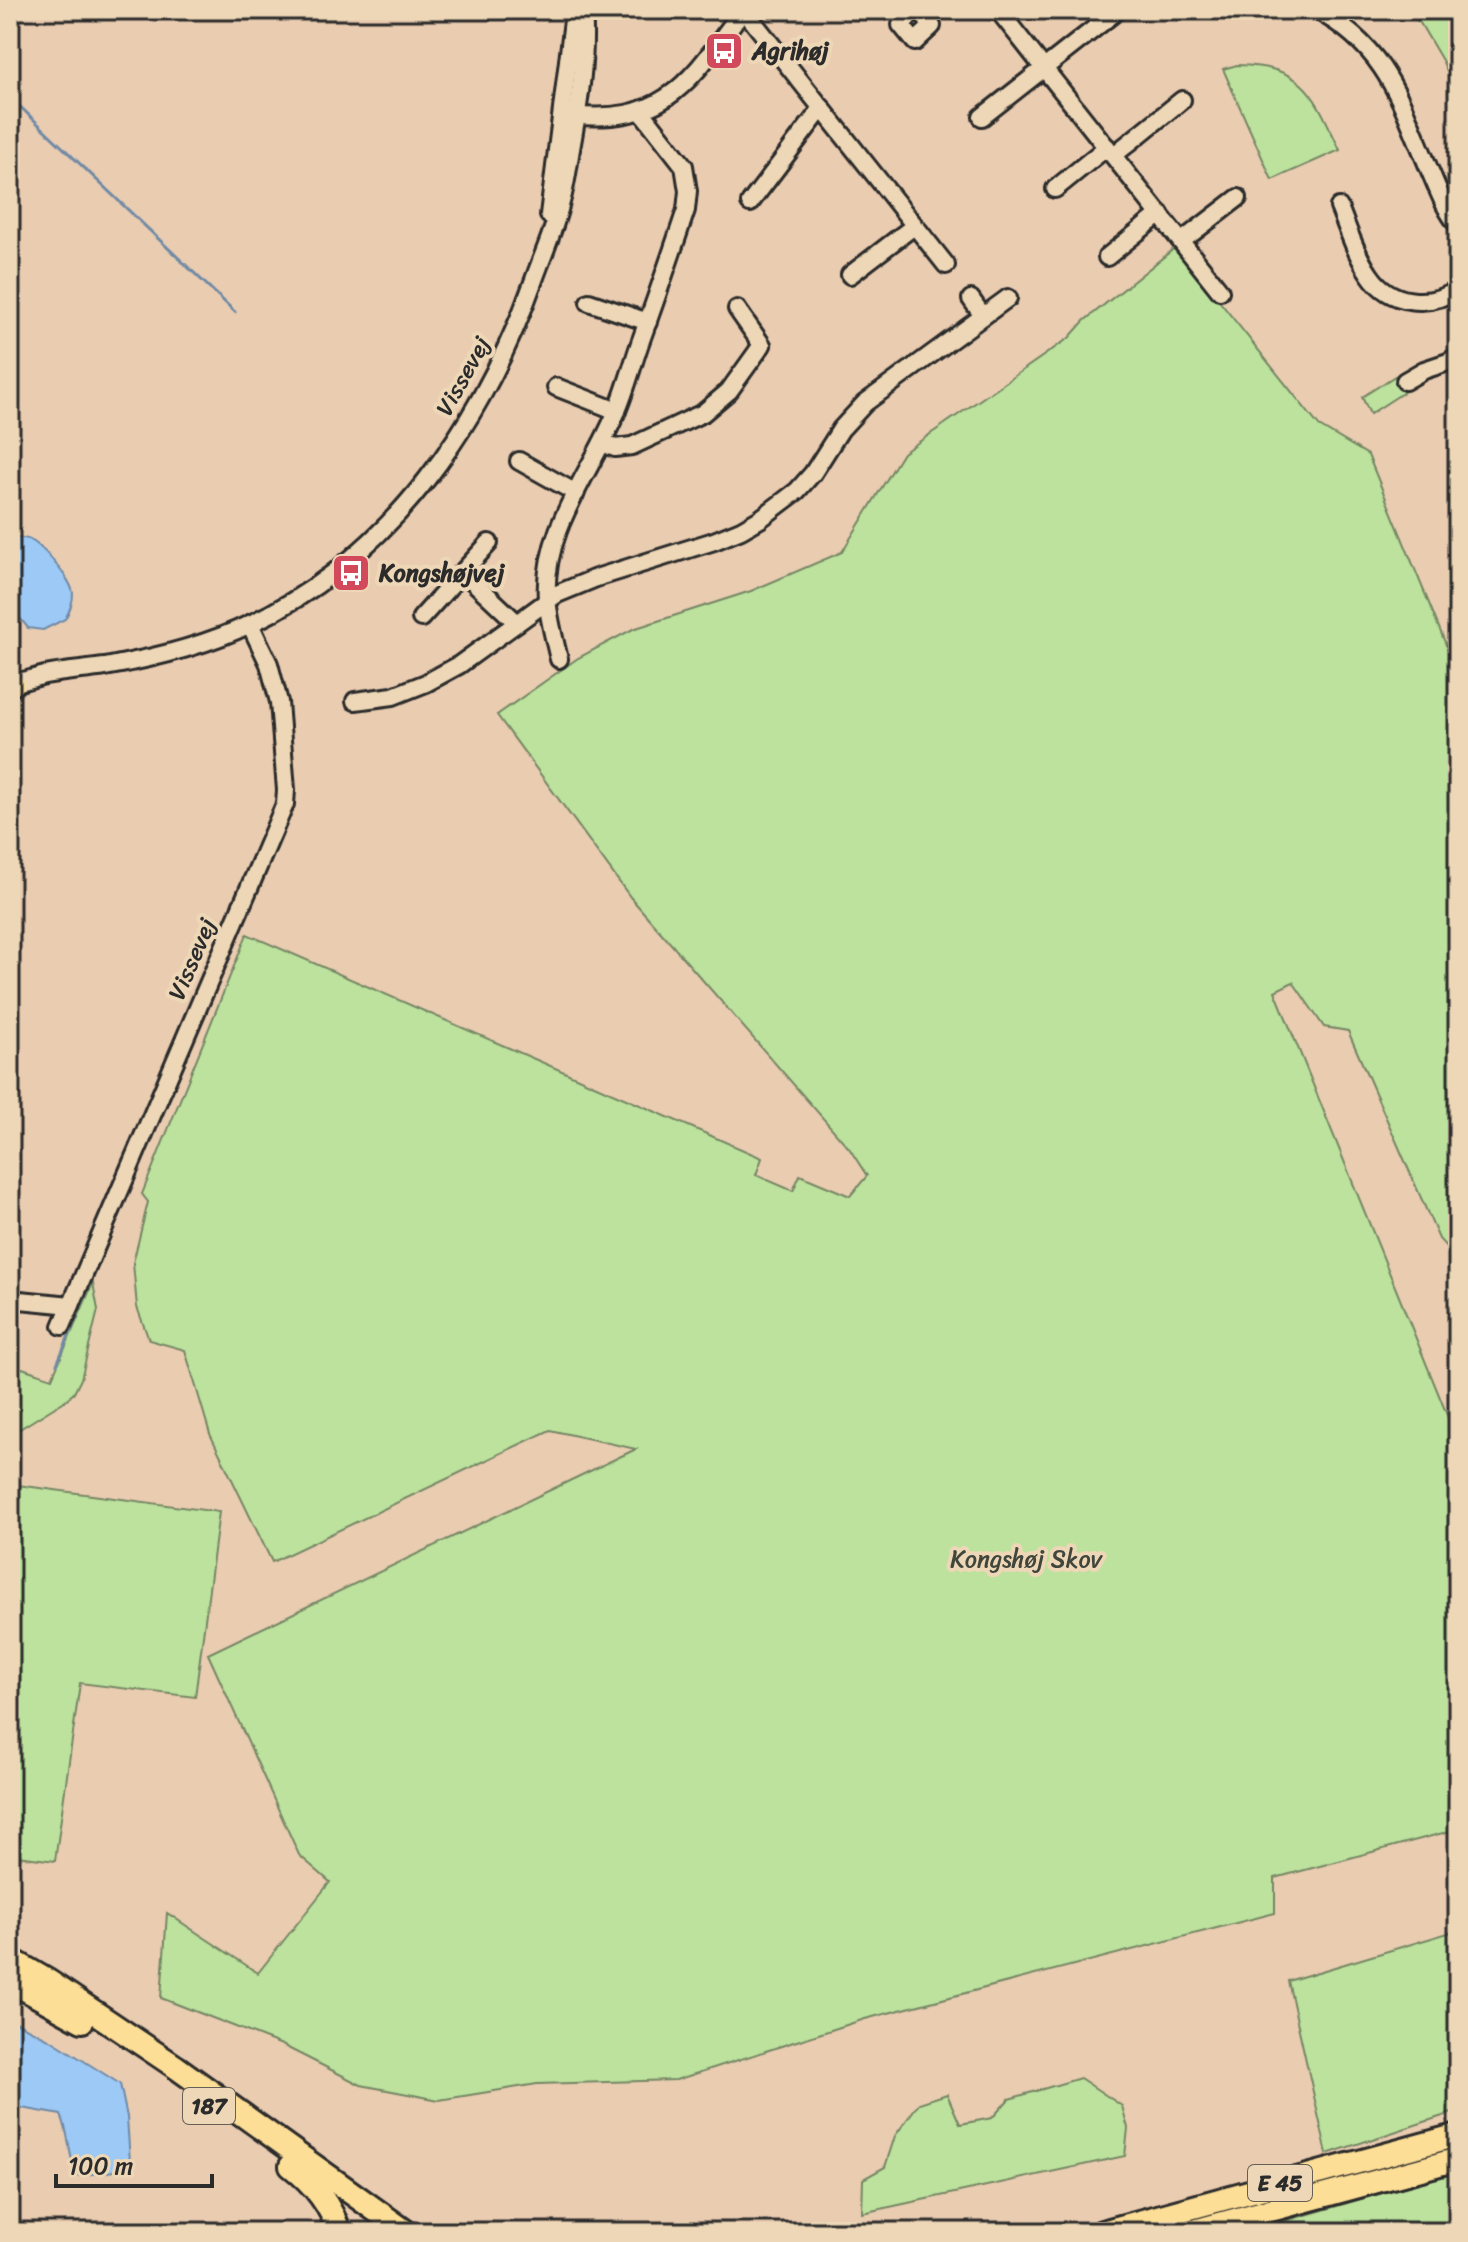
<svg xmlns="http://www.w3.org/2000/svg" width="1468" height="2242" viewBox="0 0 1468 2242" font-family="Sriracha,sans-serif">
<style>
.green{fill:#bce29d;stroke:#748664;stroke-width:2}
.water{fill:#9cc9f6;stroke:#6f8aa5;stroke-width:2}
.lines{fill:none;stroke-linecap:round;stroke-linejoin:round}
.stream{stroke:#6f8aa5;stroke-width:3}
.minor-casing{stroke:#2b2b2b;stroke-width:22}
.major-casing{stroke:#2b2b2b;stroke-width:26}
.highway-casing{stroke:#2b2b2b;stroke-width:28}
.minor{stroke:#edd7b6;stroke-width:16}
.major{stroke:#fdde96;stroke-width:20}
.highway{stroke:#fdde96;stroke-width:22}
.labels{text-anchor:middle;dominant-baseline:central;stroke-width:8;stroke-linejoin:round;paint-order:stroke}
.shield{fill:#edd7b6;stroke:#655f55;stroke-width:2}
.shield-label{font-size:22px;font-weight:bold;fill:#2b2b2b}
.poi-label{font-size:24px;font-weight:bold;fill:#2b2b2b;stroke:#edd7b6;text-anchor:start}
.street-label{font-size:24px;fill:#2b2b2b;stroke:#edd7b6}
.park-label{font-size:24px;fill:#41463c;stroke:#edd7b6}
</style>
<rect width="100%" height="100%" fill="#eaccb1"/>
<filter id="ink" filterUnits="userSpaceOnUse"><feTurbulence type="fractalNoise" baseFrequency=".0125" numOctaves="2"/><feDisplacementMap in="SourceGraphic" scale="16" xChannelSelector="R" yChannelSelector="G"/><feConvolveMatrix kernelMatrix="1 2 1 2 8 2 1 2 1" color-interpolation-filters="sRGB"/></filter>
<g filter="url(#ink)">
<!-- green -->
<g class="green">
<path d="M 1404,10 L 1458,11 L 1458,97 L 1443,62 L 1420,23 Z"/>
<path d="M 1237,65 C 1306,66 1314,95 1340,150 L 1272,180 L 1223,69 Z"/>
<path d="M 1176,247 L 1319,426 L 1368,455 L 1458,674 L 1458,1260 L 1439,1239 L 1348,1031 L 1324,1027 L 1293,982 L 1275,991 L 1458,1442 L 1458,1829 L 1275,1878 L 1275,1913 L 865,2019 L 676,2080 L 537,2084 L 439,2100 L 361,2085 L 282,2045 L 161,1998 L 167,1913 L 258,1973 L 330,1882 L 299,1855 L 208,1654 L 636,1449 L 550,1430 L 272,1562 L 210,1434 L 185,1350 L 149,1340 L 137,1307 L 133,1263 L 148,1202 L 142,1194 L 247,934 L 762,1158 L 756,1175 L 793,1191 L 800,1175 L 850,1196 L 867,1176 L 849,1148 L 631,898 L 497,715 L 578,658 L 633,629 L 751,591 L 842,552 L 903,453 L 1069,338 L 1084,321 Z"/>
<path d="M 1395,376 L 1404,392 L 1370,414 L 1362,397 Z"/>
<path d="M 93,1283 L 98,1310 L 81,1379 L 74,1393 L 63,1402 L 10,1435 L 10,1364 L 52,1378 Z"/>
<path d="M 10,1484 L 219,1512 L 195,1697 L 80,1683 L 55,1861 L 10,1855 Z"/>
<path d="M 1458,1930 L 1458,2111 L 1327,2154 L 1288,1981 Z"/>
<path d="M 1080,2078 L 1122,2106 L 1128,2128 L 1125,2156 L 862,2213 L 863,2179 L 885,2167 L 895,2136 L 919,2103 L 947,2094 L 960,2124 L 992,2118 L 1009,2099 Z"/>
<path d="M 1458,2171 L 1458,2232 L 1247,2232 Z"/>
</g>
<!-- water -->
<g class="water">
<path d="M 16,537 C 19,538 26,538 29,539 C 42,545 72,580 73,594 C 73,603 69,612 65,619 L 43,630 L 28,628 L 15,612 L 10,592 L 10,548 Z"/>
<path d="M 10,2019 L 51,2040 L 120,2084 L 127,2117 L 130,2162 L 121,2170 L 78,2176 C 69,2165 70,2133 61,2115 L 10,2106 Z"/>
</g>
<g class="lines">
<!-- stream -->
<g class="stream">
<path d="M 10,97 L 235,312"/>
<path d="M 80,1309 L 122,1208"/>
<path d="M 57,1364 L 78,1314"/>
</g>
<defs>
<g id="minor">
<path d="M 744,10 L 946,265"/>
<path d="M 915,10 L 901,25 L 915,42 L 932,26 L 919,10"/>
<path d="M 998,10 L 1220,291"/>
<path d="M 1316,10 C 1388,48 1400,101 1430,171 C 1438,189 1445,210 1458,225"/>
<path d="M 570,115 C 667,126 691,79 743,10"/>
<path d="M 982,117 L 1118,10"/>
<path d="M 1114,155 L 1182,100"/>
<path d="M 1055,189 L 1107,147"/>
<path d="M 750,203 L 822,108"/>
<path d="M 1339,207 C 1348,229 1356,255 1370,275 C 1390,305 1430,308 1458,289"/>
<path d="M 549,215 L 573,20"/>
<path d="M 1182,241 L 1238,198"/>
<path d="M 1107,257 L 1160,214"/>
<path d="M 850,275 L 914,226"/>
<path d="M 971,299 L 983,316"/>
<path d="M 589,302 L 648,322"/>
<path d="M 1405,381 L 1424,370 L 1448,362 L 1458,356"/>
<path d="M 556,387 L 617,411"/>
<path d="M 602,443 L 615,448 L 632,446 L 703,413 L 729,391 L 762,345 L 737,309"/>
<path d="M 519,461 L 576,493"/>
<path d="M 463,572 L 517,623"/>
<path d="M 421,618 L 489,543"/>
<path d="M 559,659 C 554,639 549,619 547,599 C 542,530 591,473 616,413 C 626,390 632,366 640,343 C 656,299 671,255 686,210 L 688,191 L 684,166 L 641,111"/>
<path d="M 10,684 C 22,682 33,678 45,675 C 65,671 85,670 105,667 C 155,658 205,646 250,624 C 392,557 484,421 535,277 C 544,252 555,228 561,202 C 566,185 568,167 571,149 C 579,104 587,55 583,10"/>
<path d="M 355,701 L 393,696 L 426,683 L 459,665 L 557,594 L 596,578 L 714,541 L 741,530 L 760,519 L 797,491 L 813,473 L 841,429 L 865,403 L 1008,298"/>
<path d="M 10,1299 L 71,1305"/>
<path d="M 62,1326 L 285,804 L 286,790 L 279,702 L 269,664 L 250,624"/>
</g>
<path id="major" d="M 10,686 L 14,684"/>
<g id="highway">
<path d="M 10,1959 L 48,1981 L 176,2067 L 406,2232"/>
<path d="M 10,1981 L 82,2021"/>
<path d="M 291,2166 C 313,2183 331,2206 339,2232"/>
<path d="M 1102,2232 L 1458,2135"/>
<path d="M 1190,2232 L 1458,2159"/>
</g>
</defs>
<!-- minor casing -->
<use href="#minor" class="minor-casing"/>
<!-- major casing -->
<use href="#major" class="major-casing"/>
<!-- highway casing -->
<use href="#highway" class="highway-casing"/>
<!-- minor -->
<use href="#minor" class="minor"/>
<!-- major -->
<use href="#major" class="major"/>
<!-- highway -->
<use href="#highway" class="highway"/>
</g>
</g>
<!-- icons -->
<defs>
<symbol id="bus-square" viewBox="-11 -11 22 22"><rect x="-9" y="-9" width="18" height="18" rx="4" fill="#d1495b" stroke="#edd7b6"/><path d="M-5-6H5V4H4V6H2V4H-2V6H-4V4H-5ZM-3.5-4V0h7V-4ZM-3.5 1.2v1.5H-2V1.2ZM2 1.2v1.5H3.5V1.2Z" fill="#fff"/></symbol>
</defs>
<g fill-rule="evenodd">
<use href="#bus-square" x="702" y="29" width="44" height="44"/>
<use href="#bus-square" x="329" y="551" width="44" height="44"/>
</g>
<g class="labels">
<!-- shield labels -->
<g class="shield">
<rect x="183" y="2088" width="52" height="36" rx="6"/>
<rect x="1248" y="2165" width="64" height="36" rx="6"/>
</g>
<g class="shield-label">
<text x="209" y="2106">187</text>
<text x="1280" y="2183">E 45</text>
</g>
<!-- poi labels -->
<g class="poi-label">
<text x="752" y="51">Agrihøj</text>
<text x="379" y="573">Kongshøjvej</text>
</g>
<!-- street labels -->
<g class="street-label">
<text transform="translate(463 376) rotate(-61)">Vissevej</text>
<text transform="translate(192 959) rotate(-67)">Vissevej</text>
</g>
<!-- park labels -->
<g class="park-label">
<text x="1026" y="1559">Kongshøj Skov</text>
</g>
</g>
<!-- margin -->
<rect width="1468" height="2242" fill="none" stroke="#edd7b6" stroke-width="40"/>
<rect x="20" y="20" width="1428" height="2202" fill="none" stroke="#2b2b2b" stroke-width="3" filter="url(#ink)"/>
<!-- scale -->
<path d="M56 2174v12h156v-12" fill="none" stroke="#2b2b2b" stroke-width="4"/>
<text x="68" y="2174" font-size="24" fill="#2b2b2b" stroke="#edd7b6" stroke-width="6" paint-order="stroke">100 m</text>
</svg>
